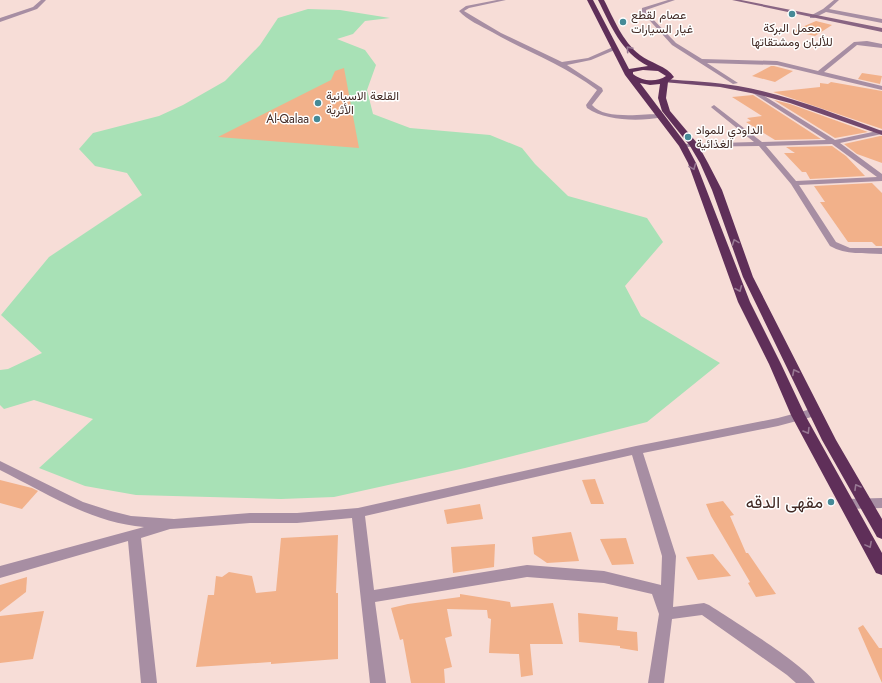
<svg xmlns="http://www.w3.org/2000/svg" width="882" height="683" viewBox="0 0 882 683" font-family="Jost,Vazirmatn,sans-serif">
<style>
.green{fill:#a8e1b6}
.building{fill:#f2b18a}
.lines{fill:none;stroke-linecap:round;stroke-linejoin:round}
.street{fill:#a78ea3;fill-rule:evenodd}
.secondary{fill:#896583;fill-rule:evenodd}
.primary{fill:#72486d;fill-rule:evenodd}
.highway{fill:#5f2f59;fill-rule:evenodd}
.oneway{stroke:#977893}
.poi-dot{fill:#458a97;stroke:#fff;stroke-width:1.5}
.labels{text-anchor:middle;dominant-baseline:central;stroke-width:3;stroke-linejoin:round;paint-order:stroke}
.far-poi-label{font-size:12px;fill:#412924;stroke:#fff;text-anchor:start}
.near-poi-label{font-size:17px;fill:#412924;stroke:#fff;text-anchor:end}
</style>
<rect width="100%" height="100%" fill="#f7ddd7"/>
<!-- green -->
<path class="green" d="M 308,9 L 340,10 L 390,18 L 365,21 L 353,34 L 337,39 L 365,50 L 376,65 L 367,90 L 373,114 L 410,128 L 490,135 L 522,148 L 535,164 L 568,196 L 647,218 L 663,242 L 625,286 L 641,316 L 720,363 L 647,422 L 465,468 L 334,497 L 281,499 L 136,495 L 85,486 L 39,468 L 93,419 L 34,400 L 4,409 L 0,405 L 0,370 L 8,369 L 42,353 L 1,315 L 49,257 L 142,195 L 127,173 L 95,166 L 79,149 L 93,133 L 159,116 L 183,105 L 225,81 L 260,45 L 278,18 Z"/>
<!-- building -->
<g class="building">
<path d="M 816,21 L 832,25 L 815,36 L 793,31 Z"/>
<path d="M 771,66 L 774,66 L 793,71 L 775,82 L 752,76 Z"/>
<path d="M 344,68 L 359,148 L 218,137 L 331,80 L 335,71 Z"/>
<path d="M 862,73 L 882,76 L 880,84 L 858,79 Z"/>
<path d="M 831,82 L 882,91 L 882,129 L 773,92 L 820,87 L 820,83 L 828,84 Z"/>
<path d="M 753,95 L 821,139 L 775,140 L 746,122 L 751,121 L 747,118 L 762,116 L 732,97 Z"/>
<path d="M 774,100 L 790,104 L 868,132 L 835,138 Z"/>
<path d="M 880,136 L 882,136 L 882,163 L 857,154 L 844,144 Z"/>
<path d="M 832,146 L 846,156 L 865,176 L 810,179 L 806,172 L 802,172 L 784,153 L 795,153 L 786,147 Z"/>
<path d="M 872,183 L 882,193 L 882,246 L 876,246 L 872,242 L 848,242 L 820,202 L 825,202 L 814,186 Z"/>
<path d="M 595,479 L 604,504 L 591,504 L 582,480 Z"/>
<path d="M 0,480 L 32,488 L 38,491 L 22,509 L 0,503 Z"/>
<path d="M 723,501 L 734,515 L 730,516 L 746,553 L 748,553 L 776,594 L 756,597 L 748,583 L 750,582 L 711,516 L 706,504 Z"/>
<path d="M 480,504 L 483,519 L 447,524 L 444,510 Z"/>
<path d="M 571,532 L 579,561 L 547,563 L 534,554 L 532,537 Z"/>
<path d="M 338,535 L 336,593 L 338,593 L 338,659 L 271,664 L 271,662 L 196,667 L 208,595 L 214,595 L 216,576 L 222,577 L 229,572 L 252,576 L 256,593 L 276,591 L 281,538 Z"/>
<path d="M 626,538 L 634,564 L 612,565 L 600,539 Z"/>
<path d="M 495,544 L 494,567 L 453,573 L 451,547 Z"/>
<path d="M 713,554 L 731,576 L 698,580 L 686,557 Z"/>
<path d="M 27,577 L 26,592 L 0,612 L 0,585 Z"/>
<path d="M 460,594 L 510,602 L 511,607 L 553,603 L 563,644 L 530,644 L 533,675 L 521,677 L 519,654 L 489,653 L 491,619 L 488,618 L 487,610 L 447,609 L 452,636 L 445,638 L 452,667 L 444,669 L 445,683 L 411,683 L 403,639 L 400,640 L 391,608 L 408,604 L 460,597 Z"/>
<path d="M 44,611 L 33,659 L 0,663 L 0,616 Z"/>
<path d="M 578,613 L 618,617 L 617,630 L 637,632 L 638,651 L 620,648 L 620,646 L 579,642 Z"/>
<path d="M 863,625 L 879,648 L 882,648 L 882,683 L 858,628 Z"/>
</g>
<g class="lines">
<!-- street -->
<g class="street">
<path d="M 41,0 L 46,0 L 37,9 L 0,22 L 0,18 L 33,7 Z"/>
<path d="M 497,0 L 506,0 L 469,8 L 464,11 L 501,33 L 562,62 L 588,58 L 613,47 L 617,47 L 617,49 L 591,60 L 567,65 L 602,88 L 603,91 L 592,105 C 604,120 642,114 660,114 L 663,116 L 662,117 C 640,122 606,121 587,108 L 586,105 L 597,90 C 565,65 527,52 492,32 C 481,26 467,20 459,11 L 466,6 Z"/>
<path d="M 668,0 L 675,0 L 646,10 L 646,12 L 676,43 L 702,59 L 777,61 L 818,71 L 854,42 L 867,41 L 882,44 L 882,48 L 857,45 L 824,72 L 882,86 L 882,90 L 777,65 L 707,63 L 738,83 L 733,84 L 672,45 L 642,12 L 642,8 Z"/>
<path d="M 834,0 L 839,0 L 829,9 L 882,19 L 882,23 L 826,12 L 814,18 L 810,18 L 810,16 L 823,9 Z"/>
<path d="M 753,89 L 835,140 L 882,130 L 882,134 L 840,143 L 882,174 L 882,181 L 799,185 L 836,242 L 850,248 L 882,248 L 882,254 C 864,253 846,255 830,246 L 791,184 L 759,146 L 681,147 L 680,146 L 683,144 L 754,142 L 712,108 L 711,107 L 714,105 L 762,142 L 826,140 L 751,92 L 751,90 ZM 832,144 L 877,177 L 796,181 L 766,146 Z"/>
<path d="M 815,408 L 819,409 L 821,412 L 819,415 L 778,426 L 643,453 L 676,556 L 673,607 L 704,603 L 709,605 C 729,618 807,666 815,683 L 796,683 L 787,675 L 702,615 L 672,619 L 664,683 L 648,683 L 659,614 L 652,594 L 604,583 L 527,577 L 375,602 L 386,683 L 370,683 L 352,518 L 297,523 L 250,523 L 170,529 L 141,538 L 157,683 L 141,683 L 128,541 L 0,578 L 0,566 L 144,527 C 92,523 46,493 0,470 L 0,461 L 83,502 L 111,511 L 131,516 L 174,519 L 250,513 L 297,513 L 358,508 L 636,446 L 778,418 ZM 632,455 L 662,556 L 661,585 L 604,571 L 527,565 L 374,590 L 365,516 Z"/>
<path d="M 882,498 L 882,508 L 847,509 L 843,507 L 841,504 L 843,501 L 847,499 Z"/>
</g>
<!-- secondary -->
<path class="secondary" d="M 732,0 L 741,0 L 882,28 L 882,32 Z"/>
<!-- primary -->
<path class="primary" d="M 665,79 C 689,81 714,82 738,86 C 788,95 835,114 882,131 L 882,135 L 790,103 L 756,94 L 720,87 L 663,82 L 662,81 Z"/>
<!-- highway -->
<path class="highway" d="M 587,0 L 593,0 L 629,69 L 648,66 C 621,52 611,26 598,0 L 604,0 C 614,19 622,41 640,55 C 650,63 667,66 674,77 L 668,82 L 666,98 L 670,111 L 697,143 L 708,163 L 722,190 L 753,277 L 836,440 L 882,519 L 882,539 L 877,537 L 822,440 L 743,277 L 712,190 L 700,163 L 690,146 L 662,111 L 658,98 L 660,84 L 650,85 L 640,83 L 686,144 L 696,163 L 750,302 L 781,364 L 805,415 L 882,553 L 882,575 L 876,573 L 791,415 L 769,364 L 738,302 L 688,163 L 679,146 L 625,75 ZM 643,70 L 658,71 L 666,76 C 656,83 642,81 633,74 L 633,72 Z"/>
</g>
<!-- one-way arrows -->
<defs><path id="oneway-chevron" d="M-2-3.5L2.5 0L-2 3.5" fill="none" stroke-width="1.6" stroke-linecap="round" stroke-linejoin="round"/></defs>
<g class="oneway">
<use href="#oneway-chevron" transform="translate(629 49) rotate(-131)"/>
<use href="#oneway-chevron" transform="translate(693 167) rotate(68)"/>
<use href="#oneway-chevron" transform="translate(735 242) rotate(-110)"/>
<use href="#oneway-chevron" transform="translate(739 289) rotate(67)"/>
<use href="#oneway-chevron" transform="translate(795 372) rotate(-117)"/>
<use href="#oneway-chevron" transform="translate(807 431) rotate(59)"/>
<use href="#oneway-chevron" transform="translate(857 487) rotate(-120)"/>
<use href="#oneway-chevron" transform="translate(869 545) rotate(62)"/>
</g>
<!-- markers -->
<g class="poi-dot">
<circle cx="792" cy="14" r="4"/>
<circle cx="623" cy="22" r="4"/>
<circle cx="318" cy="103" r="4"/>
<circle cx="317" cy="119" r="4"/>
<circle cx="688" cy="137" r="4"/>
<circle cx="831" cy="502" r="4"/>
</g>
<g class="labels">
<!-- far-poi labels -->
<g class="far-poi-label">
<text x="631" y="15">عصام لقطع<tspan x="631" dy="14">غيار السيارات</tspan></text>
<text x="792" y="28" text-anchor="middle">معمل البركة<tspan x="792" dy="14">للألبان ومشتقاتها</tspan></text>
<text x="326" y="96">القلعة الاسبانية<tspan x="326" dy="14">الأثرية</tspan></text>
<text x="309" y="119" text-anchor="end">Al-Qalaa</text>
<text x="696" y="130">الداودي للمواد<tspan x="696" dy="14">الغذائية</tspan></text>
</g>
<!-- near-poi labels -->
<g class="near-poi-label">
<text x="823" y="502">مقهى الدقه</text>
</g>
</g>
</svg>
